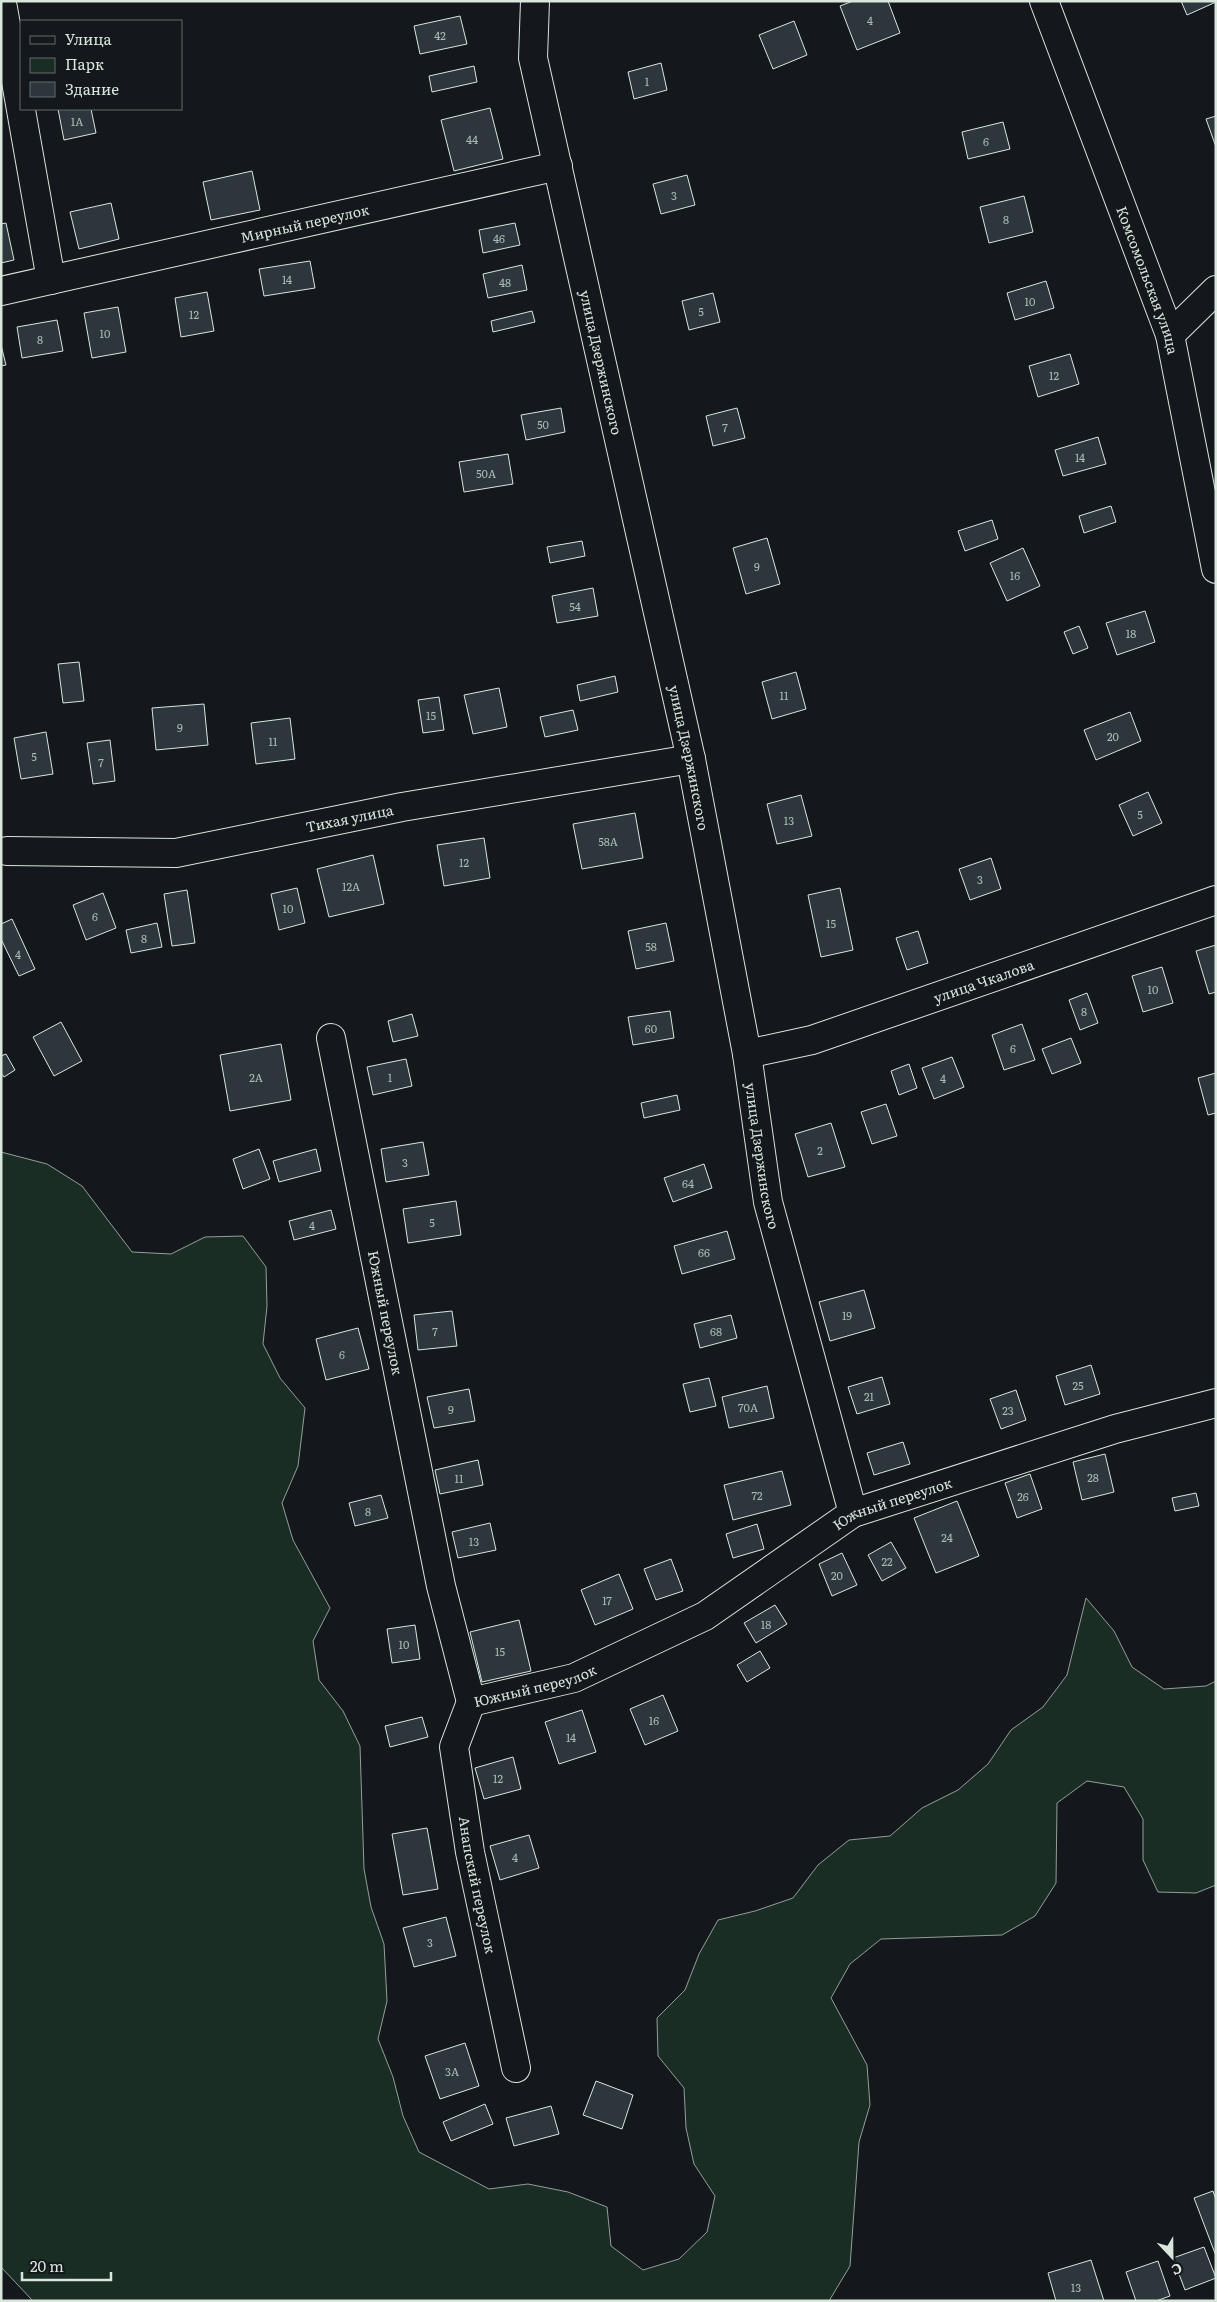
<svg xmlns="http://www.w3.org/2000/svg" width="1217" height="2302" viewBox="0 0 1217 2302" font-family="Literata,serif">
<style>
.green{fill:#1a2d24;stroke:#939e99}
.building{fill:#2c363c;stroke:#d8e6dc}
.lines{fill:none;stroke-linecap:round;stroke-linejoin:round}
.minor-casing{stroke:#d8e6dc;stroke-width:30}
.minor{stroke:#14181c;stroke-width:28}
.labels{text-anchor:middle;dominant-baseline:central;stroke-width:4;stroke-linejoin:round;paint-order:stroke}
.number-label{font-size:11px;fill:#adbab4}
.street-label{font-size:14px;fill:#d8e6dc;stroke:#14181c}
</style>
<rect width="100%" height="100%" fill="#14181c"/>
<!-- green -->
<path class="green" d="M 1,1152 L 47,1164 L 82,1186 L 132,1252 L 171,1254 L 205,1237 L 243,1236 L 266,1267 L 267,1306 L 263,1344 L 280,1378 L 305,1408 L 298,1466 L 282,1503 L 293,1540 L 330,1608 L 313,1641 L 319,1680 L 343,1711 L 360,1746 L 364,1869 L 371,1907 L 384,1944 L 387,2001 L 378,2039 L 393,2077 L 403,2116 L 419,2152 L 489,2189 L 528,2184 L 568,2192 L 607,2207 L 611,2246 L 643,2270 L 679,2259 L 707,2232 L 715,2196 L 694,2164 L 686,2128 L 684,2088 L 658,2056 L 657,2018 L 685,1990 L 699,1954 L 718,1920 L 755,1911 L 793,1898 L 818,1865 L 849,1840 L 890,1836 L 922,1808 L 958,1790 L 988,1764 L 1011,1730 L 1043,1707 L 1067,1675 L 1086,1598 L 1114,1631 L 1132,1667 L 1164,1689 L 1206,1686 L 1216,1681 L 1216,1885 L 1196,1893 L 1158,1892 L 1143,1860 L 1143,1819 L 1124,1787 L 1087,1781 L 1057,1803 L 1056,1883 L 1035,1916 L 1002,1935 L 881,1939 L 850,1964 L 831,1998 L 867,2065 L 870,2105 L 859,2142 L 850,2266 L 829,2301 L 33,2301 L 1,2267 Z"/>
<!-- building -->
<g class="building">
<path d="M 853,1 L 888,1 L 900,33 L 857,50 L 840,6 Z"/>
<path d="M 1181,1 L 1216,1 L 1216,2 L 1187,15 Z"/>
<path d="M 460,16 L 467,44 L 420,54 L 414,26 Z"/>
<path d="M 794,21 L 807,55 L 773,69 L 759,35 Z"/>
<path d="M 661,63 L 667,90 L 634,99 L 628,72 Z"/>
<path d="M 474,66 L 477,82 L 432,92 L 429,76 Z"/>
<path d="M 490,108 L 503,159 L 454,171 L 441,120 Z"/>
<path d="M 58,109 L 91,109 L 96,133 L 64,140 Z"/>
<path d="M 1216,116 L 1216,147 L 1206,119 Z"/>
<path d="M 1003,122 L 1010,149 L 968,159 L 962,132 Z"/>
<path d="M 252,171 L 260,210 L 211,220 L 203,182 Z"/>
<path d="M 687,175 L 695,205 L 661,214 L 653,184 Z"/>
<path d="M 1024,196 L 1033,232 L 989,243 L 980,207 Z"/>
<path d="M 111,203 L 119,239 L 79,249 L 70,212 Z"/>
<path d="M 6,223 L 14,260 L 1,263 L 1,224 Z"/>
<path d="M 515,223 L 520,245 L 483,253 L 479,230 Z"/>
<path d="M 310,261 L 315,288 L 264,296 L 259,269 Z"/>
<path d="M 522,265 L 527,290 L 488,298 L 483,274 Z"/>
<path d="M 1046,281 L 1054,308 L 1015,320 L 1007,293 Z"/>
<path d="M 207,292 L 214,331 L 181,337 L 175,298 Z"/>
<path d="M 713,293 L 720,322 L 689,330 L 682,301 Z"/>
<path d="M 118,307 L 126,352 L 92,358 L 84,313 Z"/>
<path d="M 532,311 L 535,322 L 493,332 L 491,321 Z"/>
<path d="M 57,320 L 63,351 L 22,358 L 17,327 Z"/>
<path d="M 1,345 L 6,365 L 1,366 Z"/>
<path d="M 1070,354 L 1079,384 L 1038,397 L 1029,366 Z"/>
<path d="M 561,408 L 565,432 L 526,440 L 521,415 Z"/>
<path d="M 737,408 L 745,438 L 713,446 L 706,416 Z"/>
<path d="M 1098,437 L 1106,464 L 1063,476 L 1055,450 Z"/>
<path d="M 508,454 L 513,484 L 464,492 L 459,462 Z"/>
<path d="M 1111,506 L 1116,522 L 1084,533 L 1079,516 Z"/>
<path d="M 992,520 L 998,539 L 965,551 L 958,531 Z"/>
<path d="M 767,538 L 780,584 L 746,594 L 733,548 Z"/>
<path d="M 582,541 L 585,556 L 550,563 L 547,547 Z"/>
<path d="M 1023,548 L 1040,586 L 1007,601 L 990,563 Z"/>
<path d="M 593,588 L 598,616 L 557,623 L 552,596 Z"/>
<path d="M 1145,611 L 1155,642 L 1117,655 L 1106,623 Z"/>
<path d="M 1079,626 L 1088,648 L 1073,654 L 1064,632 Z"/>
<path d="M 79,662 L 84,701 L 63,703 L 58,664 Z"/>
<path d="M 796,672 L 806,709 L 772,719 L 762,682 Z"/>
<path d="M 615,676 L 618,692 L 580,701 L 577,685 Z"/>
<path d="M 499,688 L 507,727 L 473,734 L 464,695 Z"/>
<path d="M 439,697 L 444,730 L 423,733 L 418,700 Z"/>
<path d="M 204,704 L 208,745 L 156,750 L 152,708 Z"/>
<path d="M 573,710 L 578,730 L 545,737 L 540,717 Z"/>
<path d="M 1130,712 L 1141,741 L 1096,760 L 1084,730 Z"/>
<path d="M 290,718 L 295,759 L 256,764 L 251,723 Z"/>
<path d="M 46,732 L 53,774 L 21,779 L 14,738 Z"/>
<path d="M 110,740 L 115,781 L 93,784 L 87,743 Z"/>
<path d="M 1148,792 L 1162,823 L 1133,836 L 1119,805 Z"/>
<path d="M 801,795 L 812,836 L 777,844 L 767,804 Z"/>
<path d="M 635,813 L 643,858 L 582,869 L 573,824 Z"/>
<path d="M 484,838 L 490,878 L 444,886 L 437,845 Z"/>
<path d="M 373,855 L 384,904 L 329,917 L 317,869 Z"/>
<path d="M 991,858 L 1001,889 L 970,900 L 959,869 Z"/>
<path d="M 297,888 L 305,923 L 279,930 L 271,894 Z"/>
<path d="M 840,888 L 853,950 L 821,957 L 808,895 Z"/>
<path d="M 187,890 L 195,943 L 172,946 L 164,894 Z"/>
<path d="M 103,893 L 116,928 L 86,940 L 73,905 Z"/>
<path d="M 12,919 L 35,969 L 19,976 L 1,939 L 1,924 Z"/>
<path d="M 157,923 L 162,947 L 131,953 L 126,930 Z"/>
<path d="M 666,923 L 674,961 L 636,969 L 628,931 Z"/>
<path d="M 918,931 L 928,963 L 907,970 L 896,938 Z"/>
<path d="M 1216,945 L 1216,992 L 1209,994 L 1196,951 Z"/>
<path d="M 1162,967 L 1173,1003 L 1143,1012 L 1132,976 Z"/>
<path d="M 1087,993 L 1098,1023 L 1080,1030 L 1069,1000 Z"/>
<path d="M 670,1011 L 674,1038 L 633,1045 L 628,1017 Z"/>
<path d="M 412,1014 L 418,1036 L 393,1042 L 388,1021 Z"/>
<path d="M 61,1022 L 82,1061 L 54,1076 L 33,1037 Z"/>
<path d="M 1022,1024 L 1035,1060 L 1004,1070 L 992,1035 Z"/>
<path d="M 1071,1038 L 1081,1063 L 1052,1074 L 1042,1049 Z"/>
<path d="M 281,1044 L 291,1100 L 230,1111 L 220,1055 Z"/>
<path d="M 6,1054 L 15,1070 L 4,1077 L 1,1073 L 1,1056 Z"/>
<path d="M 952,1057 L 964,1087 L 934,1099 L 922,1068 Z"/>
<path d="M 406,1059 L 412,1086 L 373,1095 L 367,1067 Z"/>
<path d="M 909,1064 L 917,1088 L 899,1095 L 891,1071 Z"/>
<path d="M 1216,1073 L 1216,1113 L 1208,1115 L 1198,1078 Z"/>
<path d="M 677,1095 L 680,1110 L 644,1118 L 641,1103 Z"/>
<path d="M 886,1104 L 897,1136 L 872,1144 L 861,1112 Z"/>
<path d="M 831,1123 L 845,1167 L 808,1177 L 795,1134 Z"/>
<path d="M 423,1142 L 429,1175 L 386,1182 L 381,1149 Z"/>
<path d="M 259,1149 L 270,1179 L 243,1189 L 233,1159 Z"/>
<path d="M 316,1149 L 321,1171 L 279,1182 L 273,1161 Z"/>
<path d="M 704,1164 L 712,1188 L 673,1202 L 664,1178 Z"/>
<path d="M 456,1201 L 461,1235 L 408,1243 L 403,1209 Z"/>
<path d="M 331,1210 L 336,1229 L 294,1240 L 289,1221 Z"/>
<path d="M 727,1231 L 735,1259 L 682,1274 L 674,1246 Z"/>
<path d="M 864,1290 L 875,1328 L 830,1341 L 819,1302 Z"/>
<path d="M 452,1311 L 457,1346 L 418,1350 L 414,1315 Z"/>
<path d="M 731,1315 L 737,1338 L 700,1348 L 694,1324 Z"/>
<path d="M 358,1328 L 369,1369 L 326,1380 L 316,1339 Z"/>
<path d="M 1091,1365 L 1100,1394 L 1065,1405 L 1056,1376 Z"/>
<path d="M 882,1377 L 890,1404 L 857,1414 L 848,1387 Z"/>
<path d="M 709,1378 L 716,1406 L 690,1412 L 683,1384 Z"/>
<path d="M 767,1386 L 774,1418 L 729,1428 L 722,1397 Z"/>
<path d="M 469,1389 L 475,1421 L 434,1428 L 427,1397 Z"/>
<path d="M 1016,1390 L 1026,1420 L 1001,1429 L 990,1399 Z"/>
<path d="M 903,1442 L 910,1464 L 874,1475 L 867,1453 Z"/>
<path d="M 1105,1454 L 1114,1492 L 1082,1500 L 1073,1462 Z"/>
<path d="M 478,1460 L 483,1485 L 440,1494 L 435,1470 Z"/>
<path d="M 782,1471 L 791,1505 L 733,1520 L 724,1485 Z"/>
<path d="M 1030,1474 L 1042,1509 L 1017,1518 L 1005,1483 Z"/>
<path d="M 1196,1493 L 1199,1506 L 1175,1511 L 1172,1498 Z"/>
<path d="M 381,1495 L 388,1518 L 355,1526 L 349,1503 Z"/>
<path d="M 957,1501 L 979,1556 L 936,1573 L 914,1518 Z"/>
<path d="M 490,1523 L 496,1550 L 458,1558 L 452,1532 Z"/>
<path d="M 757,1524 L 764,1549 L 733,1558 L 726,1534 Z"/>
<path d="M 891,1542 L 906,1568 L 882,1581 L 868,1555 Z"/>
<path d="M 842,1553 L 857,1585 L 832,1596 L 819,1564 Z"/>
<path d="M 671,1559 L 683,1591 L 656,1600 L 644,1569 Z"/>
<path d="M 619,1574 L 633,1609 L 595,1625 L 581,1590 Z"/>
<path d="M 775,1605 L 787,1624 L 756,1643 L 744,1623 Z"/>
<path d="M 519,1620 L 531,1671 L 482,1682 L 470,1632 Z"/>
<path d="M 415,1625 L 420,1659 L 392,1663 L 387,1629 Z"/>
<path d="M 760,1651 L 770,1668 L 747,1682 L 737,1665 Z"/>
<path d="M 663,1695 L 678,1731 L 645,1745 L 630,1709 Z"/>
<path d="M 582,1710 L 596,1752 L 559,1764 L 545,1722 Z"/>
<path d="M 422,1717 L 428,1737 L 390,1747 L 385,1726 Z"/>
<path d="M 513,1757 L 521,1789 L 484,1799 L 475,1768 Z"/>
<path d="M 427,1828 L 438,1889 L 403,1895 L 392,1834 Z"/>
<path d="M 529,1835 L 539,1868 L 500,1880 L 490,1846 Z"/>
<path d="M 446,1917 L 456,1956 L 414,1967 L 403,1928 Z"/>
<path d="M 465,2043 L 479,2086 L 440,2099 L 425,2056 Z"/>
<path d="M 596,2081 L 633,2095 L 622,2129 L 583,2115 Z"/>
<path d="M 485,2104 L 493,2124 L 451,2141 L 443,2122 Z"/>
<path d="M 551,2106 L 559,2134 L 514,2146 L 506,2118 Z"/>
<path d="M 1213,2191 L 1216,2200 L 1216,2256 L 1194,2198 Z"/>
<path d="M 1204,2247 L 1216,2278 L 1185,2290 L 1173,2258 Z"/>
<path d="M 1091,2260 L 1104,2301 L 1056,2301 L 1048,2273 Z"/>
<path d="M 1158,2261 L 1170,2296 L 1156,2301 L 1136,2301 L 1126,2272 Z"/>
</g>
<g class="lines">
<defs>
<g id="minor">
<path id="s1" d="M 535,1 L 533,58 L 691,759 L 747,1054 L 768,1202 L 853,1513"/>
<path id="s2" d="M 1044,1 L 1170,335 L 1216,569"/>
<path d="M 3,8 L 51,280"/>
<path id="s3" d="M 1,291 L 558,166"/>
<path d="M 1170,335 L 1216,290"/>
<path id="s4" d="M 7,851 L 176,853 L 402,807 L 691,759"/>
<path id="s5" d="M 331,1038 L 441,1586 L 471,1702"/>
<path id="s6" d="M 747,1054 L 812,1040 L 1216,900"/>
<path id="s7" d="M 471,1702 L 574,1678 L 705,1616 L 853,1513 L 1115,1429 L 1216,1403"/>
<path id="s8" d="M 471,1702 L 454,1747 L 470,1852 L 516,2068"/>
</g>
</defs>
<!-- minor casing -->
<use href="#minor" class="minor-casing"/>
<!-- minor -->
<use href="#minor" class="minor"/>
</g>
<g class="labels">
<!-- number labels -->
<g class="number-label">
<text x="870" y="20">4</text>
<text x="440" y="35">42</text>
<text x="647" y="81">1</text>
<text x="77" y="121">1А</text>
<text x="472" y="139">44</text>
<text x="986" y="141">6</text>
<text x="674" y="195">3</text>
<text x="1006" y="219">8</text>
<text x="499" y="238">46</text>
<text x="287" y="279">14</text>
<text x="505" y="282">48</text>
<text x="1030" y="301">10</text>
<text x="701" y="311">5</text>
<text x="194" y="314">12</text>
<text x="105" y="333">10</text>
<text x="40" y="339">8</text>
<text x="1054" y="375">12</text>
<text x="543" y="424">50</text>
<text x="725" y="427">7</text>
<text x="1080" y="457">14</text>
<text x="486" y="473">50А</text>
<text x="757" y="566">9</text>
<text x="1015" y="575">16</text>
<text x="575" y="606">54</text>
<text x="1131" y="633">18</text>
<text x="784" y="695">11</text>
<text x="431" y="715">15</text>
<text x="180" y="727">9</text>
<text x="1113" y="736">20</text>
<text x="273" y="741">11</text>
<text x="34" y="756">5</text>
<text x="101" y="762">7</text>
<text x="1140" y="814">5</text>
<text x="789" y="820">13</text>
<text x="608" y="841">58А</text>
<text x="464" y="862">12</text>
<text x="980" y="879">3</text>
<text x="351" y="886">12А</text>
<text x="288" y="908">10</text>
<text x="95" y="916">6</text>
<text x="831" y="923">15</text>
<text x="144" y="938">8</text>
<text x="651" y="946">58</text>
<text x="18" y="954">4</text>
<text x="1153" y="989">10</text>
<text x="1084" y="1011">8</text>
<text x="651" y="1028">60</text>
<text x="1013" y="1048">6</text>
<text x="256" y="1077">2А</text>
<text x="390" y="1077">1</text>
<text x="943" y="1078">4</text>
<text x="820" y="1150">2</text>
<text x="405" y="1162">3</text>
<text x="688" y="1183">64</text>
<text x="432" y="1222">5</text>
<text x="312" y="1225">4</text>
<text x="704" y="1252">66</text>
<text x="847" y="1315">19</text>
<text x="435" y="1331">7</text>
<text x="716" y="1331">68</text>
<text x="342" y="1354">6</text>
<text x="1078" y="1385">25</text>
<text x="869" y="1396">21</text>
<text x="748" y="1407">70А</text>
<text x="451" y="1409">9</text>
<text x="1008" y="1410">23</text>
<text x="1093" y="1477">28</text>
<text x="459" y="1478">11</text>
<text x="757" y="1495">72</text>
<text x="1023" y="1496">26</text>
<text x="368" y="1511">8</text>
<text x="947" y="1537">24</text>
<text x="474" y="1541">13</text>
<text x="887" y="1561">22</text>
<text x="837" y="1575">20</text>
<text x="607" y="1600">17</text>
<text x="766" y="1624">18</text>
<text x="404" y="1644">10</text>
<text x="500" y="1651">15</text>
<text x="654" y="1720">16</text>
<text x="571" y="1737">14</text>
<text x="498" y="1778">12</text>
<text x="515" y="1857">4</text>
<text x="430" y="1942">3</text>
<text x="452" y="2071">3А</text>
<text x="1076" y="2287">13</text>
</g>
<!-- street labels -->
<g class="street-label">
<text stroke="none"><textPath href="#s3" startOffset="311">Мирный переулок</textPath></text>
<text stroke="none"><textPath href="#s2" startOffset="298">Комсомольская улица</textPath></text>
<text stroke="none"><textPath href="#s1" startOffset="369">улица Дзержинского</textPath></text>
<text stroke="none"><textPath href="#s1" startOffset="774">улица Дзержинского</textPath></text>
<text stroke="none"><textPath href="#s4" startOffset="346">Тихая улица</textPath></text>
<text stroke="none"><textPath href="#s6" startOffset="248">улица Чкалова</textPath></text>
<text stroke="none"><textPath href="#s1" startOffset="1179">улица Дзержинского</textPath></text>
<text stroke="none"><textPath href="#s5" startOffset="280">Южный переулок</textPath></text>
<text stroke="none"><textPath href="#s7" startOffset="471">Южный переулок</textPath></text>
<text stroke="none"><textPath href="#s7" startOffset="66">Южный переулок</textPath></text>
<text stroke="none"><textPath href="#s8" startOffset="188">Анапский переулок</textPath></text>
</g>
</g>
<!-- border -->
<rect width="1217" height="2302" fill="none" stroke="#d8e6dc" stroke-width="5"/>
<!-- legend -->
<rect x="20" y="20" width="162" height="90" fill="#14181c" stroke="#626a69"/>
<rect x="30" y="36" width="25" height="8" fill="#14181c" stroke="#626a69"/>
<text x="65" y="45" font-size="15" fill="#d8e6dc">Улица</text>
<rect x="30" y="58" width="25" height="15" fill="#1a2d24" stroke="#626a69"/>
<text x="65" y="70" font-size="15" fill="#d8e6dc">Парк</text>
<rect x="30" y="82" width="25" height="15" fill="#2c363c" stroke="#626a69"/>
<text x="65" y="95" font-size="15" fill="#d8e6dc">Здание</text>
<!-- north arrow -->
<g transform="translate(1172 2257) rotate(158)" stroke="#14181c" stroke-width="4" paint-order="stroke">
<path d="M0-4L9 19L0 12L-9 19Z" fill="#d8e6dc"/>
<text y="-8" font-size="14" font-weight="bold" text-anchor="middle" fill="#d8e6dc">С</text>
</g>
<!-- scale -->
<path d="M22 2272v8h89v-8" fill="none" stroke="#d8e6dc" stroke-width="2.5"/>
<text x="30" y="2272" font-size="15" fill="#d8e6dc" stroke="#14181c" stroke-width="4" paint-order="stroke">20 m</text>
</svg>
